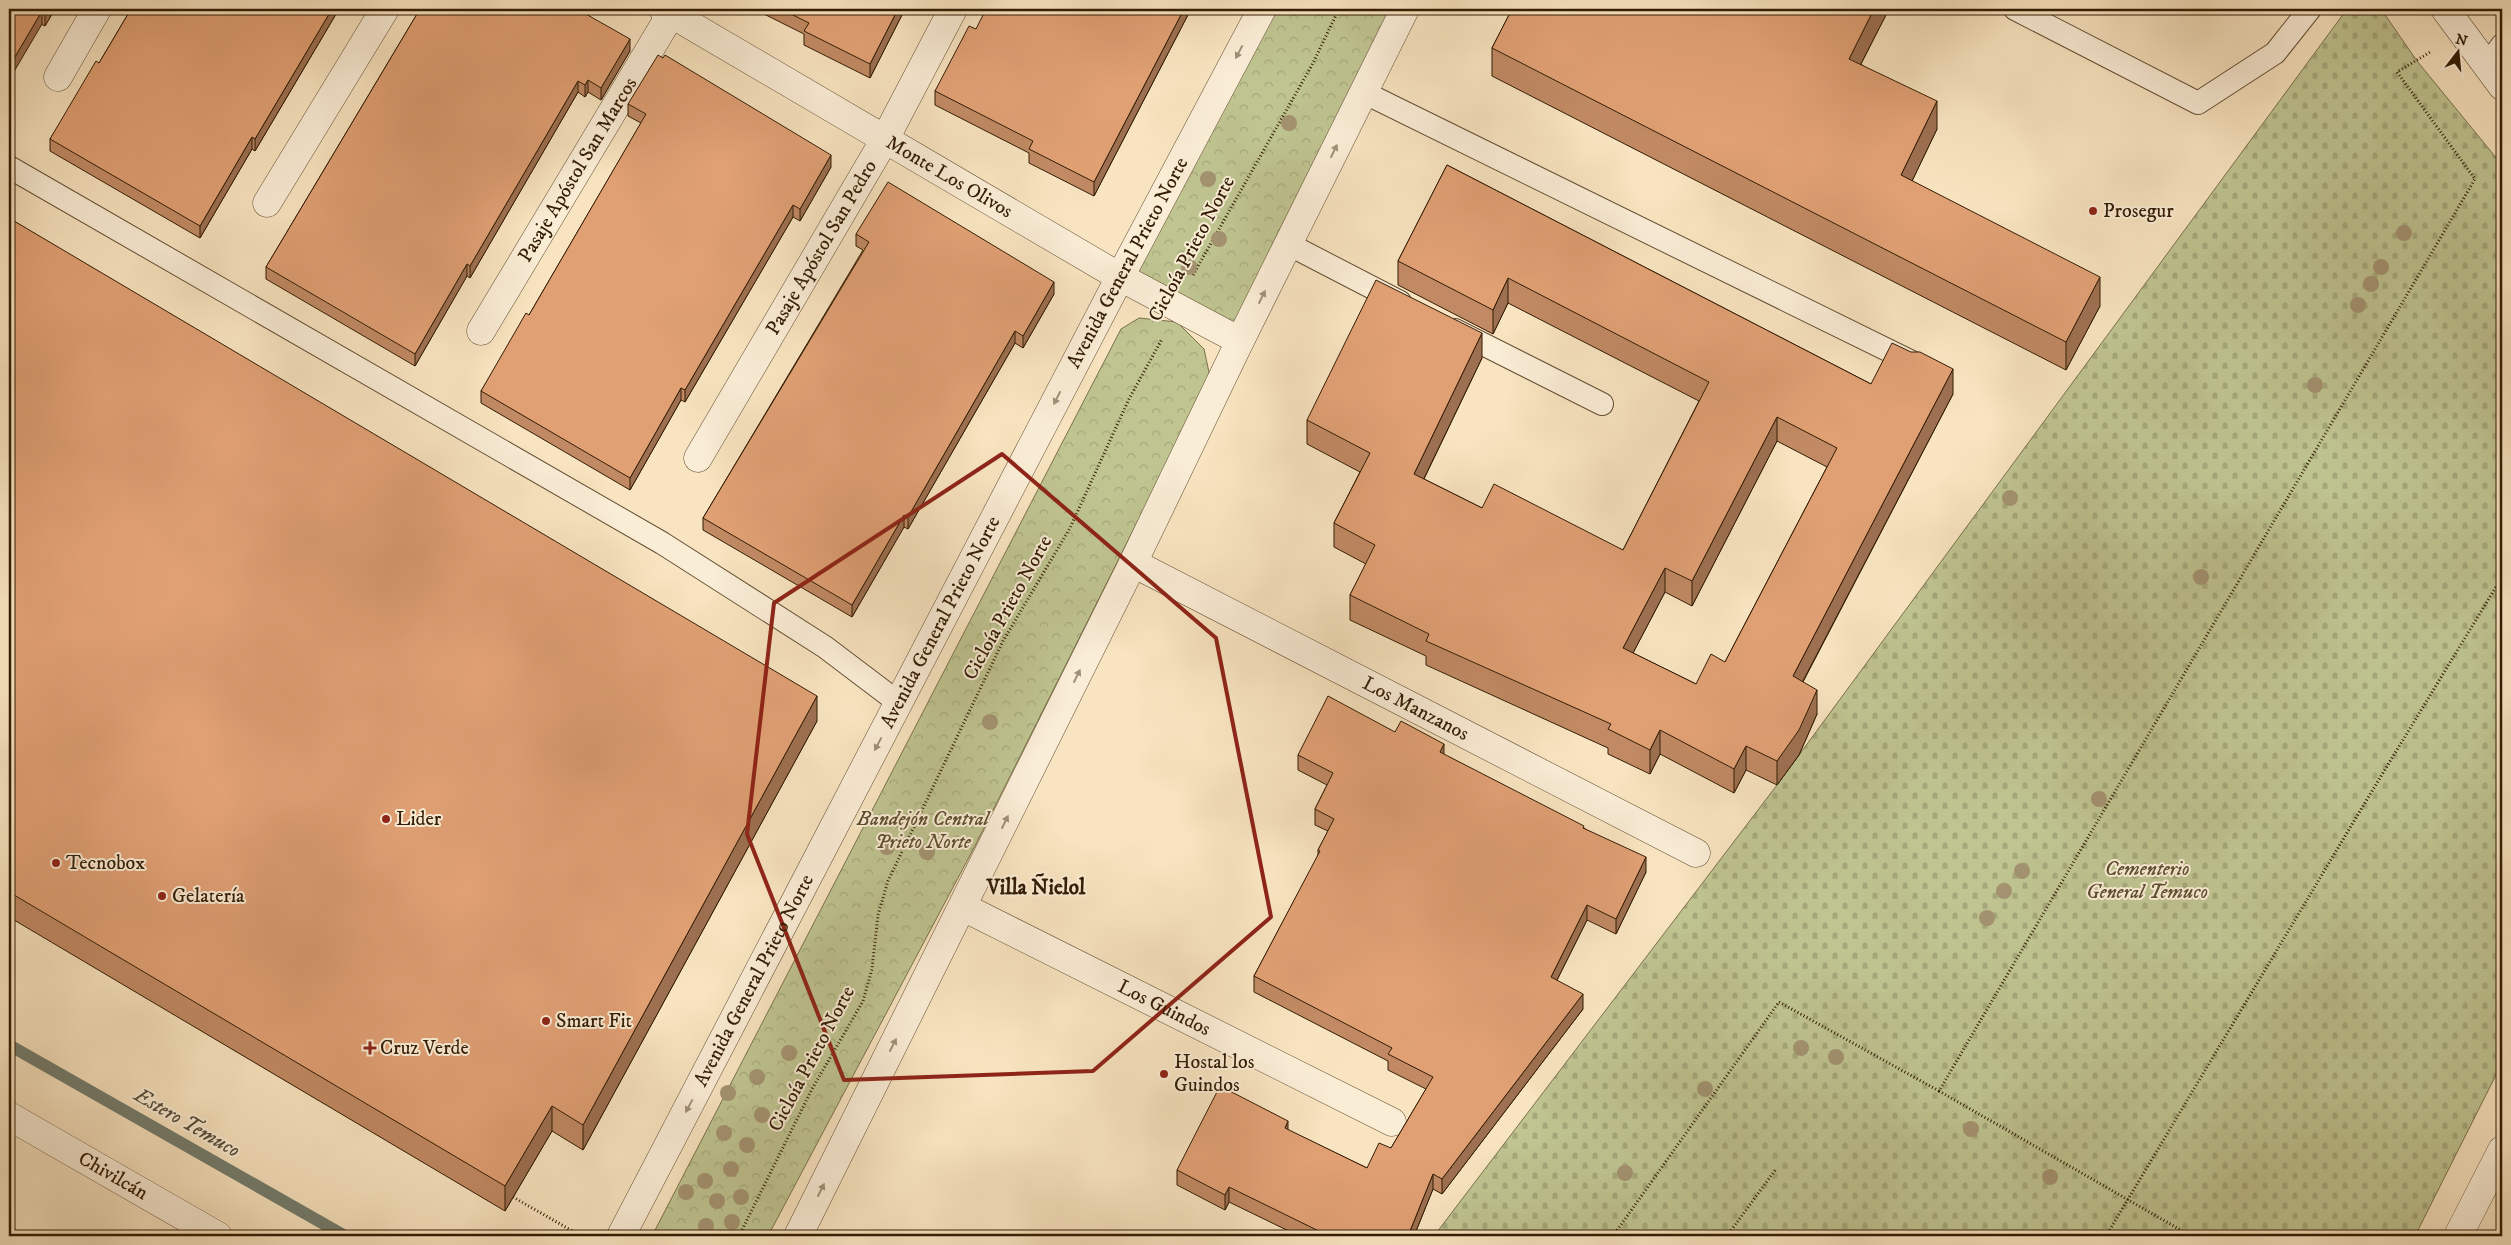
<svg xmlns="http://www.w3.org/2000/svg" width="2511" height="1245" viewBox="0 0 2511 1245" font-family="'IM FELL DW Pica',serif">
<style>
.cemetery{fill:url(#cemetery-stones);stroke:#79704a}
.park{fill:url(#park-crowns);stroke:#79704a}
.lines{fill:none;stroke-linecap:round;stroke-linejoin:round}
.stream{stroke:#737d6e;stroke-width:12}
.service-casing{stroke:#644e33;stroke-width:24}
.minor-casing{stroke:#644e33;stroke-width:29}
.tertiary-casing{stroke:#644e33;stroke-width:29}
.path{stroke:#331c04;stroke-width:3;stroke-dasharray:1 2.5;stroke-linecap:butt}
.service{stroke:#faedd6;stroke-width:22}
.minor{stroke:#faedd6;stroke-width:28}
.tertiary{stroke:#faedd6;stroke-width:28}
.tree{fill:#a39270}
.wall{fill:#c18a64;stroke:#331c04;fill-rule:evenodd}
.shaded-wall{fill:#9d7051;stroke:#331c04}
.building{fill:#e0a074;stroke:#331c04;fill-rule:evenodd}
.oneway{fill:#a08f78}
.marked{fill:none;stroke:#8f2418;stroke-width:4;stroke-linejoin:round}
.poi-dot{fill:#8f2418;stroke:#faedd6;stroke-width:2}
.labels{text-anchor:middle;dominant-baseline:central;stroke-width:4;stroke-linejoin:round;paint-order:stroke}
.street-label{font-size:20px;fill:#331c04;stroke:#faedd6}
.poi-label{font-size:20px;fill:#331c04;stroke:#faedd6;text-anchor:start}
.park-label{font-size:20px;font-style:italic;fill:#5d4e2e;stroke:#faedd6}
.neighbourhood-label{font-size:21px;font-weight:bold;fill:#331c04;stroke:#faedd6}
.water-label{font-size:21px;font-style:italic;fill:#534d39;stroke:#faedd6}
</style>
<defs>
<pattern id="cemetery-stones" width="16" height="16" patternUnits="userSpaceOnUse" patternTransform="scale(1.25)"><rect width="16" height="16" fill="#bfc491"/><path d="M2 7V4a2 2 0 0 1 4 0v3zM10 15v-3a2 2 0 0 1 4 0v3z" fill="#a5a87b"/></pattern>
<pattern id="park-crowns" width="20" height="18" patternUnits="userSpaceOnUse" patternTransform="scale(1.25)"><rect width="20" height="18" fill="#bfc491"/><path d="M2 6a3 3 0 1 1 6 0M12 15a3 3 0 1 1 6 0" fill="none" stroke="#a5a87b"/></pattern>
</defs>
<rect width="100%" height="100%" fill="#f8e4c0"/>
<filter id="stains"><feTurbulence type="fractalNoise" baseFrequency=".004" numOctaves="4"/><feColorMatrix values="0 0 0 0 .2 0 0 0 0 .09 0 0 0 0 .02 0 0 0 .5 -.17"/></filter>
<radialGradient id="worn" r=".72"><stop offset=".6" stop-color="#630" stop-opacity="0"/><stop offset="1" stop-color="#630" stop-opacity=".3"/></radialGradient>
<!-- cemetery -->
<path class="cemetery" d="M 2347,9 L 2381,9 L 2417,61 L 2502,165 L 2502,1063 L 2415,1236 L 1434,1236 L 1777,785 Z"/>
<!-- park -->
<g class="park">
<path d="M 1276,9 L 1392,9 L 1235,324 L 1137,272 Z"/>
<path d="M 1139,318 L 1177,322 L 1204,349 L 1210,377 L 976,844 L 768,1236 L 652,1236 L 1121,329 Z"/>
</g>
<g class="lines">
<!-- stream -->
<path class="stream" d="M 9,1045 L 345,1236"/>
<defs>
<g id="service">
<path d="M 2015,9 L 2198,103 L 2275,53 L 2310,9"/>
<path d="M 2488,64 L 2502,45"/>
<path d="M 1363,92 L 1916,364"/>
<path d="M 9,167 L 662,543 L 825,647 L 899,703"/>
<path d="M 1288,244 L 1400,302"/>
<path d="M 1455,330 L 1602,404"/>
</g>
<g id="minor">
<path d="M 2445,9 L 2502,86"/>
<path d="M 58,77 L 97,9"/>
<path d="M 267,203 L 385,9"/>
<path d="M 1120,277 L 1262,9"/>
<path id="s1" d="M 481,331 L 674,9"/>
<path d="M 1240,341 L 1405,9"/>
<path id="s2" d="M 698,458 L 885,139 L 953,9"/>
<path id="s3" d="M 1133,563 L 1696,853"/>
<path id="s4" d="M 963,907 L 1392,1122"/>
<path id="s5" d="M 9,1116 L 218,1236"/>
<path d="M 2458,1236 L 2502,1150"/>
</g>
<g id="tertiary">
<path id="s6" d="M 663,9 L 1120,277 L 1240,341 L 1133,563 L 798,1236"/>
<path id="s7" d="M 621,1236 L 1120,277"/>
</g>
</defs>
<!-- service casing -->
<use href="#service" class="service-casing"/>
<!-- minor casing -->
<use href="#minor" class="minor-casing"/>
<!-- tertiary casing -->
<use href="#tertiary" class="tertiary-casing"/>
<!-- path -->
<g class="path">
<path d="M 1193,275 L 1312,65 L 1339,9"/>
<path d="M 1939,1091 L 2191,1236"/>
<path d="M 513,1197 L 581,1236"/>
<path d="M 739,1236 L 812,1089 L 863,1001 L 872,969 L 878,915 L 888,881 L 1003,641 L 1070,528 L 1129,399 L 1162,339"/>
<path d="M 1613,1236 L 1779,1002 L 1939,1091 L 2475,179 L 2397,72 L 2432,51"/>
<path d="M 1727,1236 L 1776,1169"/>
<path d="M 2106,1236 L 2375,786 L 2502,577"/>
</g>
<!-- service -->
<use href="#service" class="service"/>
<!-- minor -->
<use href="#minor" class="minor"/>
<!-- tertiary -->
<use href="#tertiary" class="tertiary"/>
</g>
<!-- trees -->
<g class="tree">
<circle cx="1289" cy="123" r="8"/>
<circle cx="1208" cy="179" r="8"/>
<circle cx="2404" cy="233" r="8"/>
<circle cx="1219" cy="239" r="8"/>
<circle cx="1189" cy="267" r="8"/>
<circle cx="2381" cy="267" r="8"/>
<circle cx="2371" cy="284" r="8"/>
<circle cx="2358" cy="305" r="8"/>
<circle cx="2315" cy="385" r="8"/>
<circle cx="2010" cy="498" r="8"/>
<circle cx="2201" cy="577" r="8"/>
<circle cx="990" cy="722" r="8"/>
<circle cx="2099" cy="799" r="8"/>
<circle cx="887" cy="847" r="8"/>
<circle cx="927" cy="852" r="8"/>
<circle cx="2022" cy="871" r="8"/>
<circle cx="2004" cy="891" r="8"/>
<circle cx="1987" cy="918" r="8"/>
<circle cx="1801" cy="1048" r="8"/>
<circle cx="789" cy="1053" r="8"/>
<circle cx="1836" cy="1057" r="8"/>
<circle cx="757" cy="1077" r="8"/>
<circle cx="1705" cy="1089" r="8"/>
<circle cx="728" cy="1093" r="8"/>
<circle cx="762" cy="1115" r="8"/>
<circle cx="1971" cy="1129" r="8"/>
<circle cx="724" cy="1133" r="8"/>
<circle cx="747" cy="1145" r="8"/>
<circle cx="731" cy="1169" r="8"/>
<circle cx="1625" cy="1173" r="8"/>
<circle cx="2050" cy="1177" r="8"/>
<circle cx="705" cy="1181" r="8"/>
<circle cx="686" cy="1192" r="8"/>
<circle cx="741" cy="1197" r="8"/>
<circle cx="717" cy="1201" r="8"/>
<circle cx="732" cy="1222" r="8"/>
<circle cx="706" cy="1226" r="8"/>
</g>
<!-- wall -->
<g class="wall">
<path d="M 9,9 L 55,9 L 45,26 Z"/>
<path d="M 131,9 L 339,9 L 255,151 L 252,149 L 200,238 L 50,151 L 50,139 L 99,63 Z"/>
<path d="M 420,9 L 630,51 L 601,100 L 588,92 L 585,97 L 578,92 L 470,278 L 467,276 L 415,366 L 266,279 L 266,267 Z"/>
<path d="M 754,9 L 905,9 L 870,78 L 804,45 L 804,34 Z"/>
<path d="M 1191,9 L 1094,196 L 1029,163 L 1029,153 L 935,105 L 935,91 L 976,29 Z"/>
<path d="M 1512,9 L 1889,9 L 1861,64 L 1937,129 L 1912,181 L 2100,306 L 2066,370 L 1492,76 L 1492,48 Z"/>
<path d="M 628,104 L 831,167 L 800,221 L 793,217 L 685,402 L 681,400 L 630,490 L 481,403 L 481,391 L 529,315 L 641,123 L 628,116 Z"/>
<path d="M 1447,165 L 1871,384 L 1953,394 L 1803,682 L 1817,714 L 1799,755 L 1777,785 L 1746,770 L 1734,793 L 1660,754 L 1650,774 L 1608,754 L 1608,748 L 1426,665 L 1426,656 L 1350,620 L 1350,595 L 1366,564 L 1334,547 L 1334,523 L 1360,472 L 1307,444 L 1307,420 L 1482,358 L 1424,479 L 1482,508 L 1623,550 L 1699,401 L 1508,303 L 1493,334 L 1398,285 L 1398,261 ZM 1777,441 L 1827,467 L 1725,662 L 1696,684 L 1633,653 L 1665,592 L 1692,606 Z"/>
<path d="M 9,218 L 817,721 L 583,1150 L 552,1131 L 505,1211 L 9,917 Z"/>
<path d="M 856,234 L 1054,294 L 1023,348 L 1015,343 L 908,529 L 904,527 L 852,617 L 703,530 L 703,518 L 863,250 L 856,246 Z"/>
<path d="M 1395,732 L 1444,755 L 1584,828 L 1646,872 L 1616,934 L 1587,920 L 1557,980 L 1583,1009 L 1442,1194 L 1433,1189 L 1414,1236 L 1299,1236 L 1229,1202 L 1225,1210 L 1177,1185 L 1177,1170 L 1288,1130 L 1367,1168 L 1391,1148 L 1426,1089 L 1388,1070 L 1388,1061 L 1254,992 L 1254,976 L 1318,856 L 1318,850 L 1328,831 L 1315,825 L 1315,809 L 1327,785 L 1298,770 L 1298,755 Z"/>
</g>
<!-- shaded-wall -->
<g class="shaded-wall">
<path d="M 47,9 L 55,9 L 45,26 L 45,13 Z"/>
<path d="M 332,9 L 339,9 L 255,151 L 255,139 Z"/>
<path d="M 898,9 L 905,9 L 870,78 L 870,64 Z"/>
<path d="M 1184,9 L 1191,9 L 1094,196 L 1094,182 Z"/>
<path d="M 1874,9 L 1889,9 L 1849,87 L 1849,59 Z"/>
<path d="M 42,11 L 42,24 L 9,80 L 9,67 Z"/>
<path d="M 630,39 L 630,51 L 601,100 L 601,88 Z"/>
<path d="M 588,80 L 588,92 L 585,97 L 585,85 Z"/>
<path d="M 578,81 L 578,92 L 470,278 L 470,266 Z"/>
<path d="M 1937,101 L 1937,129 L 1901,204 L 1901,175 Z"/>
<path d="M 252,137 L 252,149 L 200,238 L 200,226 Z"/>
<path d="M 831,155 L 831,167 L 800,221 L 800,209 Z"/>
<path d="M 793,205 L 793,217 L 685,402 L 685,390 Z"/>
<path d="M 467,264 L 467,276 L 415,366 L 415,354 Z"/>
<path d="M 2100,277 L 2100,306 L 2066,370 L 2066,342 Z"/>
<path d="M 1508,278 L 1508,303 L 1493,334 L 1493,310 Z"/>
<path d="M 1054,282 L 1054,294 L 1023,348 L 1023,336 Z"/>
<path d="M 1015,331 L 1015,343 L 908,529 L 908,517 Z"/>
<path d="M 1482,333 L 1482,358 L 1414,499 L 1414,474 Z"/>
<path d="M 1953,369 L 1953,394 L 1793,700 L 1793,676 Z"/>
<path d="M 681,388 L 681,400 L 630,490 L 630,478 Z"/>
<path d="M 1777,417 L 1777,441 L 1692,606 L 1692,581 Z"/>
<path d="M 904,515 L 904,527 L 852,617 L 852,605 Z"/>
<path d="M 1665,568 L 1665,592 L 1623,672 L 1623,648 Z"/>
<path d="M 1817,690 L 1817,714 L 1799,755 L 1777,785 L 1777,761 Z"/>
<path d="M 817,696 L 817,721 L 583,1150 L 583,1125 Z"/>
<path d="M 1660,730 L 1660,754 L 1650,774 L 1650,750 Z"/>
<path d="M 1444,744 L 1444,759 L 1440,752 Z"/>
<path d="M 1746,746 L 1746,770 L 1734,793 L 1734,769 Z"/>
<path d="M 1646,857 L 1646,872 L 1616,934 L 1616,919 Z"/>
<path d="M 1587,905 L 1587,920 L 1551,992 L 1551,977 Z"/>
<path d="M 1583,994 L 1583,1009 L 1442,1194 L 1442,1179 Z"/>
<path d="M 552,1106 L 552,1131 L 505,1211 L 505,1186 Z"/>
<path d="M 1288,1121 L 1288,1136 L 1285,1128 Z"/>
<path d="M 1433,1174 L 1433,1189 L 1414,1236 L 1408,1236 Z"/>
<path d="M 1229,1187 L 1229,1202 L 1225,1210 L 1225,1195 Z"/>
</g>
<!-- building -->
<g class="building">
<path d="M 9,9 L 47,9 L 45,13 L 42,11 L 9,67 Z"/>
<path d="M 131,9 L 332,9 L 255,139 L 252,137 L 200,226 L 50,139 L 96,61 L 99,63 Z"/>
<path d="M 420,9 L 577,9 L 630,39 L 601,88 L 588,80 L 585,85 L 578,81 L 470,266 L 467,264 L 415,354 L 266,267 Z"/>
<path d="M 781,9 L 898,9 L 870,64 L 804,31 L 809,23 Z"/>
<path d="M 986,9 L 1184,9 L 1094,182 L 1029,149 L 1033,141 L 935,91 L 969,26 L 976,29 Z"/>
<path d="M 1512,9 L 1874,9 L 1849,59 L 1937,101 L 1901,175 L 2100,277 L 2066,342 L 1492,48 Z"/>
<path d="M 658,55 L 663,58 L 665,55 L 831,155 L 800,209 L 793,205 L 685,390 L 681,388 L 630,478 L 481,391 L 526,313 L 529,315 L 646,114 L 628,104 Z"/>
<path d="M 1447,165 L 1871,384 L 1892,343 L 1911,352 L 1920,352 L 1953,369 L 1793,676 L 1817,690 L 1799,730 L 1777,761 L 1746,746 L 1734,769 L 1660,730 L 1650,750 L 1608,729 L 1611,724 L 1426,641 L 1429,634 L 1350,595 L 1375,545 L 1334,523 L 1370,453 L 1307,420 L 1376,280 L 1482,333 L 1414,474 L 1482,508 L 1494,484 L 1623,550 L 1709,382 L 1508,278 L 1493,310 L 1398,261 ZM 1777,417 L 1837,448 L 1725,662 L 1711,654 L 1696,684 L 1623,648 L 1665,568 L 1692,581 Z"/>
<path d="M 888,182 L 1054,282 L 1023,336 L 1015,331 L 908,517 L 904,515 L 852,605 L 703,518 L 869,242 L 856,234 Z"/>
<path d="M 9,218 L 817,696 L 583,1125 L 552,1106 L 505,1186 L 9,892 Z"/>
<path d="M 1328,696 L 1395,732 L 1401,721 L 1444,744 L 1440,752 L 1584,826 L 1583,828 L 1646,857 L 1616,919 L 1587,905 L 1551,977 L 1583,994 L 1442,1179 L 1433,1174 L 1408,1236 L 1329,1236 L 1229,1187 L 1225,1195 L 1177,1170 L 1220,1086 L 1288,1121 L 1285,1128 L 1367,1168 L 1379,1143 L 1391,1148 L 1433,1077 L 1388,1054 L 1392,1048 L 1254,976 L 1320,851 L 1318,850 L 1334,819 L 1315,809 L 1333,773 L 1298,755 Z"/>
</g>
<!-- one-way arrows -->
<defs><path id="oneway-solid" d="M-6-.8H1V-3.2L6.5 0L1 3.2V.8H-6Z" transform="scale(1.25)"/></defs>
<g class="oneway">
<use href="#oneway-solid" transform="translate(1239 52) rotate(118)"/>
<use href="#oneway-solid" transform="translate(1334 151) rotate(-64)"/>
<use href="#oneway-solid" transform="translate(1262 297) rotate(-64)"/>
<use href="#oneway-solid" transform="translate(1057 398) rotate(117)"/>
<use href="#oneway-solid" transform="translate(1077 676) rotate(-64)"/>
<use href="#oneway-solid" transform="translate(878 744) rotate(118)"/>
<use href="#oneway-solid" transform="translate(1005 822) rotate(-64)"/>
<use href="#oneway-solid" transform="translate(893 1045) rotate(-63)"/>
<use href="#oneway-solid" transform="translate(689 1106) rotate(118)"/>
<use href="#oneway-solid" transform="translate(821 1190) rotate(-63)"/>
</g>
<!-- marked area -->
<path class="marked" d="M 1002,454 L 1216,638 L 1271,917 L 1093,1071 L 844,1080 L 747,834 L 774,603 Z"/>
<!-- markers -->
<g class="poi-dot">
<circle cx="2093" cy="211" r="5"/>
<circle cx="386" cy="819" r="5"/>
<circle cx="56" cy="863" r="5"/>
<circle cx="162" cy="896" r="5"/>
<circle cx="546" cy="1021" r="5"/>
<path d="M367.5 1040.5h5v5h5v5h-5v5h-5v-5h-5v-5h5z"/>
<circle cx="1164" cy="1074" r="5"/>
</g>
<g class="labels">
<!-- street labels -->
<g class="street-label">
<text stroke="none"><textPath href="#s1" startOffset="188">Pasaje Apóstol San Marcos</textPath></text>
<text stroke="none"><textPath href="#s6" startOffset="332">Monte Los Olivos</textPath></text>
<text stroke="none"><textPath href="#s2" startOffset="244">Pasaje Apóstol San Pedro</textPath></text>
<text transform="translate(1192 249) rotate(-62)">Cicloía Prieto Norte</text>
<text transform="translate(1128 263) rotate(-62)">Avenida General Prieto Norte</text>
<text transform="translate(1008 608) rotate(-61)">Cicloía Prieto Norte</text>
<text stroke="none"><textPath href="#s7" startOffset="692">Avenida General Prieto Norte</textPath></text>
<text stroke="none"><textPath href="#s3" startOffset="318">Los Manzanos</textPath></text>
<text stroke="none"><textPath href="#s7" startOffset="288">Avenida General Prieto Norte</textPath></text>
<text stroke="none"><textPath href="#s4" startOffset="225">Los Guindos</textPath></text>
<text transform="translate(812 1059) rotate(-62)">Cicloía Prieto Norte</text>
<text stroke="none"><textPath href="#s5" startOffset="120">Chivilcán</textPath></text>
</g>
<!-- poi labels -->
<g class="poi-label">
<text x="2103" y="211">Prosegur</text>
<text x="396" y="819">Lider</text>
<text x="66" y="863">Tecnobox</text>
<text x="172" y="896">Gelatería</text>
<text x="556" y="1021">Smart Fit</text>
<text x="380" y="1048">Cruz Verde</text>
<text x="1174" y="1062">Hostal los<tspan x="1174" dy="23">Guindos</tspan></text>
</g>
<!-- park labels -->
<g class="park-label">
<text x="923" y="819">Bandejón Central<tspan x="923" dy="23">Prieto Norte</tspan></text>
<text x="2147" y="869">Cementerio<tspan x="2147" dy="23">General Temuco</tspan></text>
</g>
<!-- neighbourhood labels -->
<g class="neighbourhood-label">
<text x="1036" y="888">Villa Ñielol</text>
</g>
<!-- water labels -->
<g class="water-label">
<text transform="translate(187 1123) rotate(30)">Estero Temuco</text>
</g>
</g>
<!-- margin -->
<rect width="2511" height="1245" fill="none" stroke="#f8e4c0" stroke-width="30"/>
<rect x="10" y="10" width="2491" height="1225" fill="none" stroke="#331c04" stroke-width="2.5"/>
<rect x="15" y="15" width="2481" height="1215" fill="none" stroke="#331c04"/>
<!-- north arrow -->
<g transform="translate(2458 52) rotate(16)" stroke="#faedd6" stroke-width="4" paint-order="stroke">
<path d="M0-4L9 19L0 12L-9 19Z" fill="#331c04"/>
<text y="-8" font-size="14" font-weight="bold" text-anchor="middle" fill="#331c04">N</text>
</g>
<rect width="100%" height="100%" filter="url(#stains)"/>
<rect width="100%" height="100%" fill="url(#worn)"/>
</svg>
